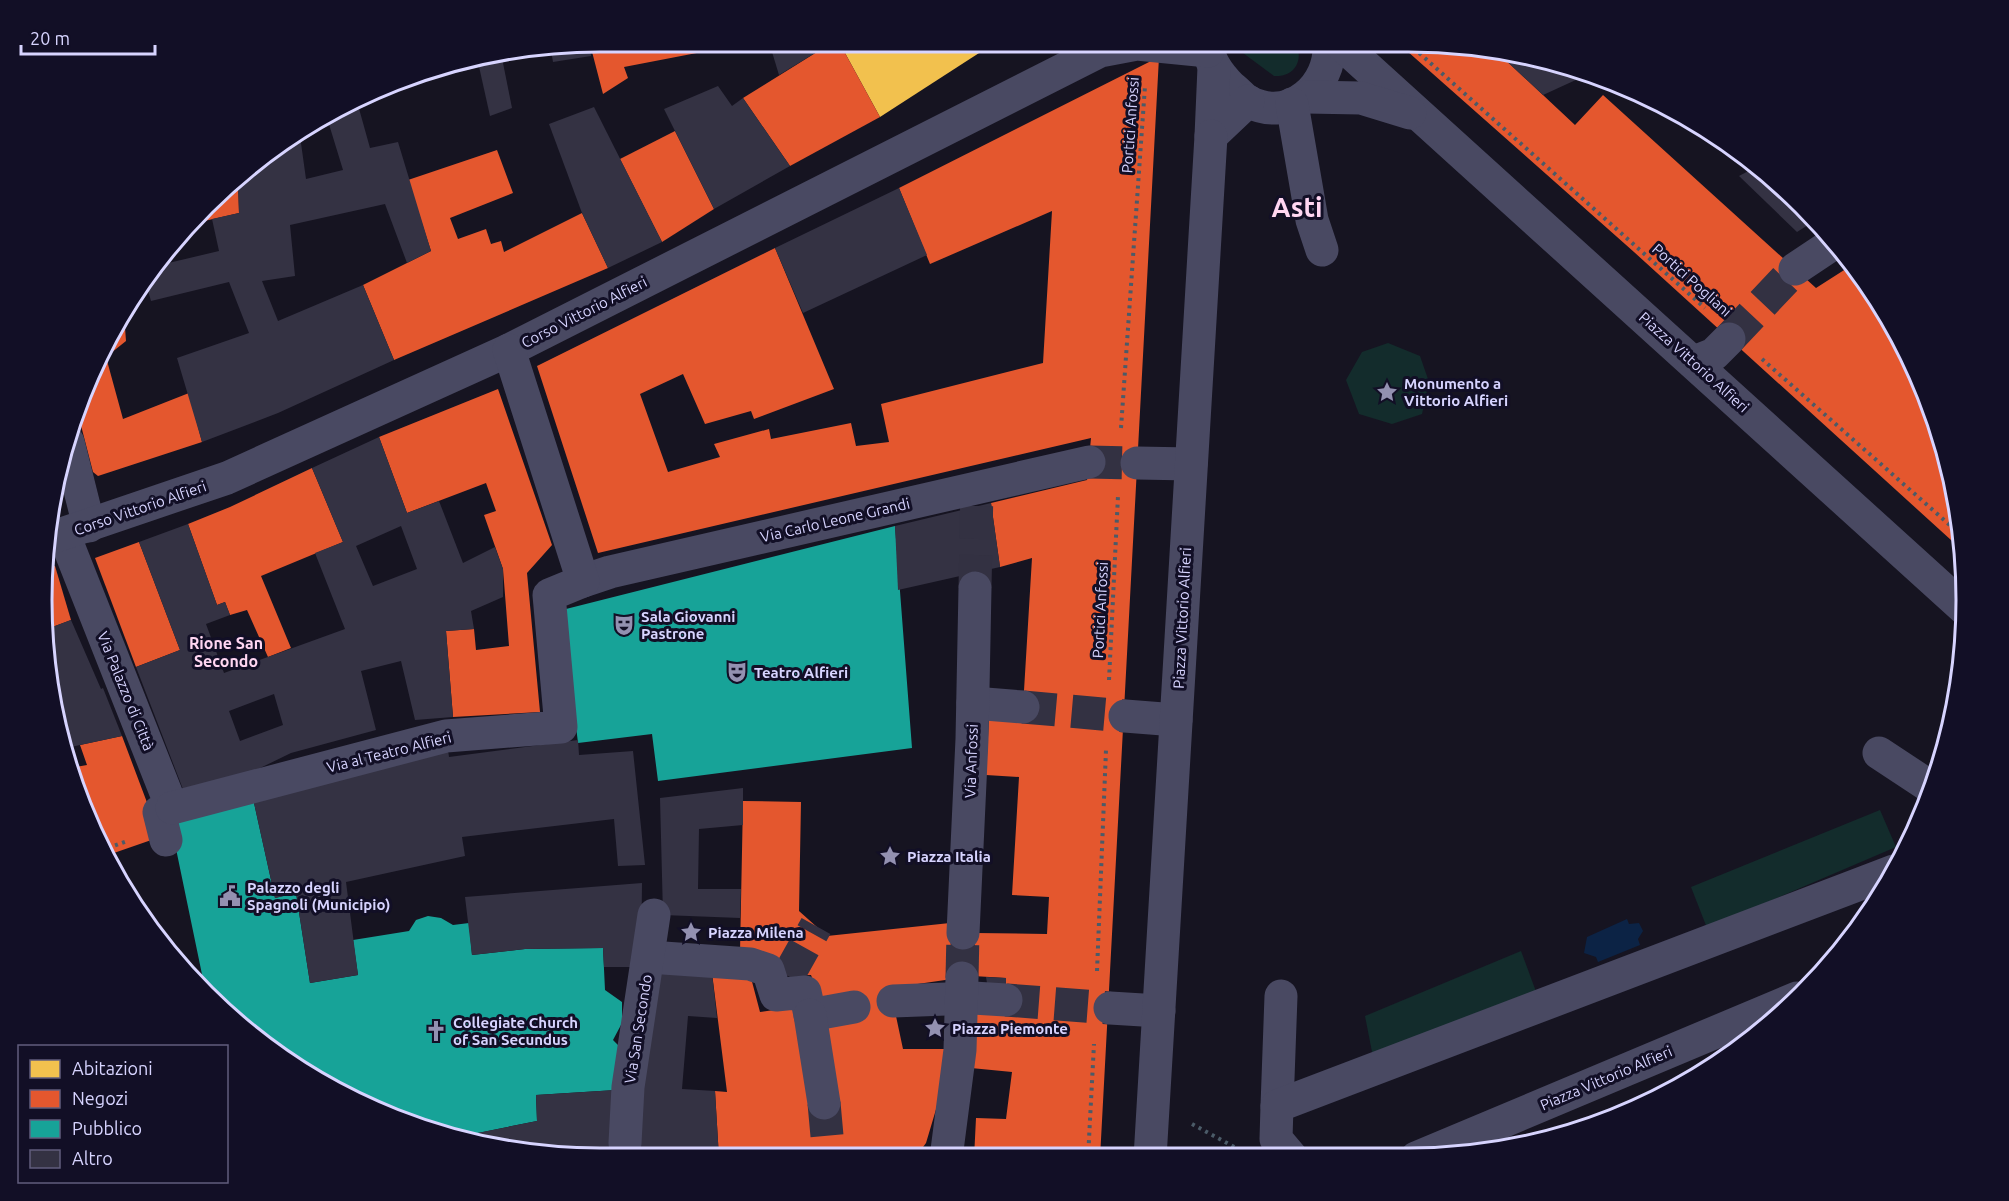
<svg xmlns="http://www.w3.org/2000/svg" width="2009" height="1201" viewBox="0 0 2009 1201" font-family="Ubuntu,sans-serif">
<style>
.green{fill:#132c2c}
.water{fill:#0c2345}
.homes{fill:#f2c14e}
.shops{fill:#e4572e}
.public{fill:#17a398}
.building{fill:#343243;fill-rule:evenodd}
.lines{fill:none;stroke-linecap:round;stroke-linejoin:round}
.minor-tunnel{stroke:#333142;stroke-width:33;stroke-dasharray:33 16;stroke-linecap:butt}
.path{stroke:#4b5b68;stroke-width:4;stroke-dasharray:3 4.5;stroke-linecap:butt}
.minor{stroke:#494962;stroke-width:33}
.labels{text-anchor:middle;dominant-baseline:central;stroke-width:6;stroke-linejoin:round;paint-order:stroke}
.street-label{font-size:15px;fill:#d7d4ff;stroke:#120f26}
.poi-label{font-size:15px;font-weight:bold;fill:#d7d4ff;stroke:#120f26;text-anchor:start}
.neighbourhood-label{font-size:16px;font-weight:bold;fill:#ffd6f2;stroke:#120f26}
.town-label{font-size:27px;font-weight:bold;fill:#ffd6f2;stroke:#120f26}
.rim{fill:none;stroke:#d7d4ff;stroke-width:3}
</style>
<rect width="100%" height="100%" fill="#161421"/>
<!-- green -->
<g class="green">
<path d="M 1238,43 L 1296,43 C 1304,61 1294,77 1274,76 L 1243,53 Z"/>
<path d="M 1388,343 L 1420,356 L 1429,382 L 1422,414 L 1392,424 L 1359,414 L 1346,380 L 1362,352 Z"/>
<path d="M 1880,810 L 1896,847 L 1707,928 L 1691,887 Z"/>
<path d="M 1521,951 L 1538,997 L 1373,1057 L 1365,1016 Z"/>
</g>
<!-- water -->
<path class="water" d="M 1627,919 L 1629,924 L 1639,923 L 1643,931 L 1638,939 L 1640,945 L 1598,962 L 1596,957 L 1584,953 L 1587,937 Z"/>
<!-- homes -->
<path class="homes" d="M 839,42 L 992,43 L 993,44 L 880,117 Z"/>
<!-- shops -->
<g class="shops">
<path d="M 600,42 L 732,42 L 733,46 L 624,67 L 628,78 L 603,94 L 590,44 Z"/>
<path d="M 833,42 L 839,42 L 880,117 L 790,166 L 743,98 Z"/>
<path d="M 1398,43 L 1445,43 L 1499,54 L 1575,125 L 1603,95 L 1816,288 L 1852,265 L 1873,291 L 1925,387 L 1956,492 L 1962,550 L 1634,252 Z"/>
<path d="M 1159,57 L 1100,1158 L 974,1158 L 976,1118 L 1006,1119 L 1012,1072 L 971,1068 L 972,1007 L 1006,992 L 1006,978 L 973,976 L 975,933 L 1047,934 L 1049,897 L 1012,895 L 1019,777 L 986,775 L 989,719 L 1023,707 L 1032,558 L 1000,567 L 991,503 L 1087,480 L 1091,438 L 598,553 L 537,366 L 775,248 L 834,389 L 754,419 L 751,411 L 705,424 L 683,374 L 640,394 L 668,472 L 720,457 L 714,444 L 769,429 L 771,439 L 851,423 L 856,446 L 889,442 L 881,404 L 1043,363 L 1052,211 L 930,264 L 899,188 Z"/>
<path d="M 675,131 L 714,209 L 662,242 L 620,159 Z"/>
<path d="M 497,150 L 513,193 L 450,218 L 458,239 L 486,229 L 491,244 L 501,241 L 504,252 L 582,213 L 608,268 L 394,360 L 363,285 L 431,251 L 408,180 Z"/>
<path d="M 238,182 L 239,213 L 200,222 L 219,201 Z"/>
<path d="M 124,314 L 126,341 L 106,357 L 123,419 L 189,393 L 202,442 L 98,476 L 93,472 L 77,410 Z"/>
<path d="M 498,389 L 552,545 L 527,573 L 540,712 L 453,717 L 446,631 L 474,629 L 476,650 L 509,646 L 503,569 L 484,515 L 496,511 L 486,483 L 407,513 L 379,437 Z"/>
<path d="M 312,468 L 343,542 L 261,576 L 291,648 L 268,657 L 247,610 L 230,615 L 225,602 L 217,605 L 188,524 L 230,507 Z"/>
<path d="M 139,542 L 180,650 L 136,667 L 95,558 Z"/>
<path d="M 55,566 L 71,620 L 47,629 L 42,601 L 47,568 Z"/>
<path d="M 122,736 L 160,837 L 111,854 L 72,780 L 70,768 L 87,765 L 80,745 Z"/>
<path d="M 743,801 L 801,802 L 799,911 L 827,936 L 950,923 L 952,979 L 890,988 L 903,1049 L 954,1049 L 926,1143 L 915,1158 L 719,1158 L 715,1091 L 727,1092 L 712,973 L 750,974 L 760,1012 L 821,1003 L 811,975 L 788,976 L 784,961 L 740,952 Z"/>
</g>
<!-- public -->
<g class="public">
<path d="M 895,526 L 912,748 L 658,781 L 652,734 L 578,743 L 562,610 Z"/>
<path d="M 252,794 L 275,898 L 296,893 L 310,983 L 358,975 L 353,940 L 409,931 L 416,920 L 428,916 L 441,918 L 453,925 L 469,923 L 472,955 L 525,949 L 603,948 L 605,990 L 622,1002 L 622,1023 L 613,1040 L 620,1047 L 616,1090 L 536,1095 L 537,1121 L 458,1137 L 421,1129 L 290,1065 L 204,984 L 169,815 Z"/>
</g>
<!-- building -->
<g class="building">
<path d="M 769,42 L 833,42 L 779,75 Z"/>
<path d="M 590,44 L 591,56 L 553,62 L 551,50 Z"/>
<path d="M 1499,54 L 1588,72 L 1591,73 L 1543,95 Z"/>
<path d="M 502,58 L 512,108 L 490,116 L 478,62 Z"/>
<path d="M 718,86 L 732,106 L 743,98 L 790,166 L 714,209 L 664,109 Z"/>
<path d="M 358,105 L 370,148 L 398,142 L 431,251 L 407,263 L 385,204 L 290,225 L 295,276 L 262,281 L 278,321 L 363,285 L 394,360 L 278,413 L 202,442 L 177,358 L 249,333 L 229,282 L 151,301 L 145,280 L 160,265 L 219,251 L 212,219 L 239,213 L 238,182 L 261,157 L 300,136 L 306,179 L 343,170 L 328,121 Z"/>
<path d="M 594,107 L 662,242 L 608,268 L 582,213 L 549,124 Z"/>
<path d="M 1756,167 L 1804,206 L 1816,220 L 1797,232 L 1739,176 Z"/>
<path d="M 899,188 L 927,255 L 803,313 L 775,248 Z"/>
<path d="M 379,437 L 407,513 L 439,501 L 463,563 L 495,547 L 503,569 L 503,597 L 471,611 L 474,629 L 446,631 L 453,717 L 415,720 L 401,661 L 361,671 L 376,730 L 291,753 L 252,772 L 186,797 L 136,667 L 180,650 L 139,542 L 188,524 L 217,605 L 225,602 L 230,615 L 206,624 L 224,673 L 345,629 L 315,553 L 343,542 L 312,468 ZM 401,526 L 417,569 L 373,586 L 356,546 ZM 274,694 L 283,725 L 240,741 L 229,711 Z"/>
<path d="M 991,503 L 1000,567 L 898,590 L 895,526 Z"/>
<path d="M 71,620 L 101,689 L 103,688 L 122,736 L 66,748 L 47,629 Z"/>
<path d="M 578,740 L 579,755 L 633,751 L 645,865 L 618,866 L 614,819 L 462,837 L 465,856 L 346,882 L 358,975 L 310,983 L 296,893 L 275,898 L 252,794 L 448,750 L 449,757 Z"/>
<path d="M 743,788 L 743,825 L 699,829 L 698,889 L 741,889 L 740,918 L 663,915 L 660,798 Z"/>
<path d="M 642,883 L 641,967 L 604,967 L 603,948 L 525,949 L 472,955 L 465,897 Z"/>
<path d="M 951,932 L 975,933 L 973,976 L 952,979 Z"/>
<path d="M 655,970 L 712,973 L 717,1018 L 688,1016 L 682,1089 L 715,1091 L 719,1158 L 564,1158 L 458,1137 L 537,1121 L 536,1095 L 616,1090 Z"/>
<path d="M 986,977 L 1006,978 L 1006,992 L 987,983 Z"/>
</g>
<g class="lines">
<!-- minor-tunnel -->
<g class="minor-tunnel">
<path d="M 1729,339 L 1795,269"/>
<path d="M 1089,462 L 1137,463"/>
<path d="M 975,588 L 977,487"/>
<path d="M 1023,707 L 1125,716"/>
<path d="M 788,976 L 816,926"/>
<path d="M 962,978 L 963,933"/>
<path d="M 1006,1000 L 1110,1008"/>
<path d="M 824,1103 L 829,1158"/>
</g>
<!-- path -->
<g class="path">
<path d="M 1408,43 L 1705,308"/>
<path d="M 1762,359 L 1960,534"/>
<path d="M 1121,428 L 1145,86"/>
<path d="M 1109,680 L 1118,496"/>
<path d="M 108,848 L 127,841"/>
<path d="M 1097,971 L 1106,750"/>
<path d="M 1192,1124 L 1238,1149"/>
<path d="M 1088,1158 L 1094,1044"/>
</g>
<!-- minor -->
<g class="minor">
<path d="M 1207,43 C 1209,61 1218,74 1231,87 C 1237,91 1243,99 1249,102 C 1291,123 1332,85 1329,43"/>
<path d="M 1340,43 L 1966,610"/>
<path d="M 1214,67 L 1211,136 L 1248,101"/>
<path d="M 1306,97 L 1361,98 L 1410,113"/>
<path d="M 1292,104 L 1312,220 L 1322,250"/>
<path d="M 1795,269 L 1834,243"/>
<path d="M 1694,362 L 1714,354 L 1729,339"/>
<path d="M 68,442 L 89,526"/>
<path d="M 1137,463 L 1191,464"/>
<path d="M 64,535 L 172,808 L 159,812 L 166,840"/>
<path d="M 53,537 L 227,478 L 509,350 L 1100,51 L 1137,44 L 1208,51"/>
<path d="M 583,581 L 610,572 L 1089,462"/>
<path d="M 973,703 L 1023,707"/>
<path d="M 1125,716 L 1176,720"/>
<path d="M 1879,753 L 1932,788"/>
<path d="M 172,808 L 446,736 L 561,727 L 549,595 L 583,581 L 509,350"/>
<path d="M 963,933 L 972,739 L 975,588"/>
<path d="M 649,957 L 750,964 L 768,970 L 776,995 L 805,992 L 810,1015 L 854,1007"/>
<path d="M 893,1001 L 973,998 L 1006,1000"/>
<path d="M 1110,1008 L 1159,1011"/>
<path d="M 810,1015 L 824,1103"/>
<path d="M 1277,1106 L 1281,996"/>
<path d="M 625,1143 L 628,1087 L 654,915"/>
<path d="M 946,1158 L 960,1050 L 962,978"/>
<path d="M 1150,1158 L 1211,136"/>
<path d="M 1292,1158 L 1276,1139 L 1277,1106 L 1894,871"/>
<path d="M 1416,1158 L 1797,998"/>
</g>
</g>
<!-- icons -->
<defs>
<symbol id="sight-bare" viewBox="-9 -9 18 18"><path d="M0-6L1.8-2.2L6-1.7L2.9 1.2L3.7 5.4L0 3.3L-3.7 5.4L-2.9 1.2L-6-1.7L-1.8-2.2Z" fill="#9391b1" stroke="#120f26" stroke-width="2.5" paint-order="stroke"/></symbol>
<symbol id="theatre-bare" viewBox="-9 -9 18 18"><path d="M-5-5.5Q0-4 5-5.5V0Q5 5 0 6Q-5 5-5 0ZM-3.3-2.5H-1v1.5H-3.3ZM1-2.5H3.3v1.5H1ZM-2.8 1Q0 5.5 2.8 1Z" fill="#9391b1" stroke="#120f26" stroke-width="2.5" paint-order="stroke"/></symbol>
<symbol id="civic-bare" viewBox="-9 -9 18 18"><path d="M-.6-6.5H3V-4.5H.6V-3L4-1V1h2V6H-6V1h2V-1L-.6-3ZM-1.2 2.5V6h2.4V2.5Z" fill="#9391b1" stroke="#120f26" stroke-width="2.5" paint-order="stroke"/></symbol>
<symbol id="church-bare" viewBox="-9 -9 18 18"><path d="M-1.2-6h2.4v3.5h3.3v2.4h-3.3V6h-2.4V-.1h-3.3v-2.4h3.3Z" fill="#9391b1" stroke="#120f26" stroke-width="2.5" paint-order="stroke"/></symbol>
</defs>
<g fill-rule="evenodd">
<use href="#sight-bare" x="1372" y="377" width="30" height="30"/>
<use href="#theatre-bare" x="609" y="610" width="30" height="30"/>
<use href="#theatre-bare" x="722" y="657" width="30" height="30"/>
<use href="#sight-bare" x="875" y="841" width="30" height="30"/>
<use href="#civic-bare" x="215" y="881" width="30" height="30"/>
<use href="#sight-bare" x="676" y="917" width="30" height="30"/>
<use href="#sight-bare" x="920" y="1013" width="30" height="30"/>
<use href="#church-bare" x="421" y="1016" width="30" height="30"/>
</g>
<g class="labels">
<!-- street labels -->
<g class="street-label">
<text transform="translate(1130 125) rotate(-86)">Portici Anfossi</text>
<text transform="translate(1692 280) rotate(42)">Portici Pogliani</text>
<text transform="translate(584 312) rotate(-27)">Corso Vittorio Alfieri</text>
<text transform="translate(1694 362) rotate(42)">Piazza Vittorio Alfieri</text>
<text transform="translate(140 508) rotate(-19)">Corso Vittorio Alfieri</text>
<text transform="translate(835 520) rotate(-13)">Via Carlo Leone Grandi</text>
<text transform="translate(1100 610) rotate(-87)">Portici Anfossi</text>
<text transform="translate(1182 618) rotate(-87)">Piazza Vittorio Alfieri</text>
<text transform="translate(126 691) rotate(68)">Via Palazzo di Città</text>
<text transform="translate(389 752) rotate(-14)">Via al Teatro Alfieri</text>
<text transform="translate(971 761) rotate(-88)">Via Anfossi</text>
<text transform="translate(638 1029) rotate(-81)">Via San Secondo</text>
<text transform="translate(1606 1078) rotate(-23)">Piazza Vittorio Alfieri</text>
</g>
<!-- poi labels -->
<g class="poi-label">
<text x="1404" y="383">Monumento a<tspan x="1404" dy="17">Vittorio Alfieri</tspan></text>
<text x="641" y="616">Sala Giovanni<tspan x="641" dy="17">Pastrone</tspan></text>
<text x="754" y="672">Teatro Alfieri</text>
<text x="907" y="856">Piazza Italia</text>
<text x="247" y="887">Palazzo degli<tspan x="247" dy="17">Spagnoli (Municipio)</tspan></text>
<text x="708" y="932">Piazza Milena</text>
<text x="453" y="1022">Collegiate Church<tspan x="453" dy="17">of San Secundus</tspan></text>
<text x="952" y="1028">Piazza Piemonte</text>
</g>
<!-- neighbourhood labels -->
<g class="neighbourhood-label">
<text x="226" y="643">Rione San<tspan x="226" dy="18">Secondo</tspan></text>
</g>
<!-- town labels -->
<g class="town-label">
<text x="1297" y="207">Asti</text>
</g>
</g>
<!-- crop -->
<path d="M0 0H2009V1201H0ZM600 52H1408A548 548 0 0 1 1956 600V600A548 548 0 0 1 1408 1148H600A548 548 0 0 1 52 600V600A548 548 0 0 1 600 52Z" fill="#120f26" fill-rule="evenodd"/>
<path class="rim" d="M600 52H1408A548 548 0 0 1 1956 600V600A548 548 0 0 1 1408 1148H600A548 548 0 0 1 52 600V600A548 548 0 0 1 600 52Z"/>
<!-- legend -->
<rect x="18" y="1045" width="210" height="138" fill="#120f26" stroke="#615e7d" stroke-width="1.5"/>
<rect x="30" y="1060" width="30" height="18" fill="#f2c14e" stroke="#615e7d" stroke-width="1.5"/>
<text x="72" y="1075" font-size="18" fill="#d7d4ff">Abitazioni</text>
<rect x="30" y="1090" width="30" height="18" fill="#e4572e" stroke="#615e7d" stroke-width="1.5"/>
<text x="72" y="1105" font-size="18" fill="#d7d4ff">Negozi</text>
<rect x="30" y="1120" width="30" height="18" fill="#17a398" stroke="#615e7d" stroke-width="1.5"/>
<text x="72" y="1135" font-size="18" fill="#d7d4ff">Pubblico</text>
<rect x="30" y="1150" width="30" height="18" fill="#343243" stroke="#615e7d" stroke-width="1.5"/>
<text x="72" y="1165" font-size="18" fill="#d7d4ff">Altro</text>
<!-- scale -->
<path d="M21 45v9h134v-9" fill="none" stroke="#d7d4ff" stroke-width="3"/>
<text x="30" y="45" font-size="18" fill="#d7d4ff" stroke="#120f26" stroke-width="4.5" paint-order="stroke">20 m</text>
</svg>
